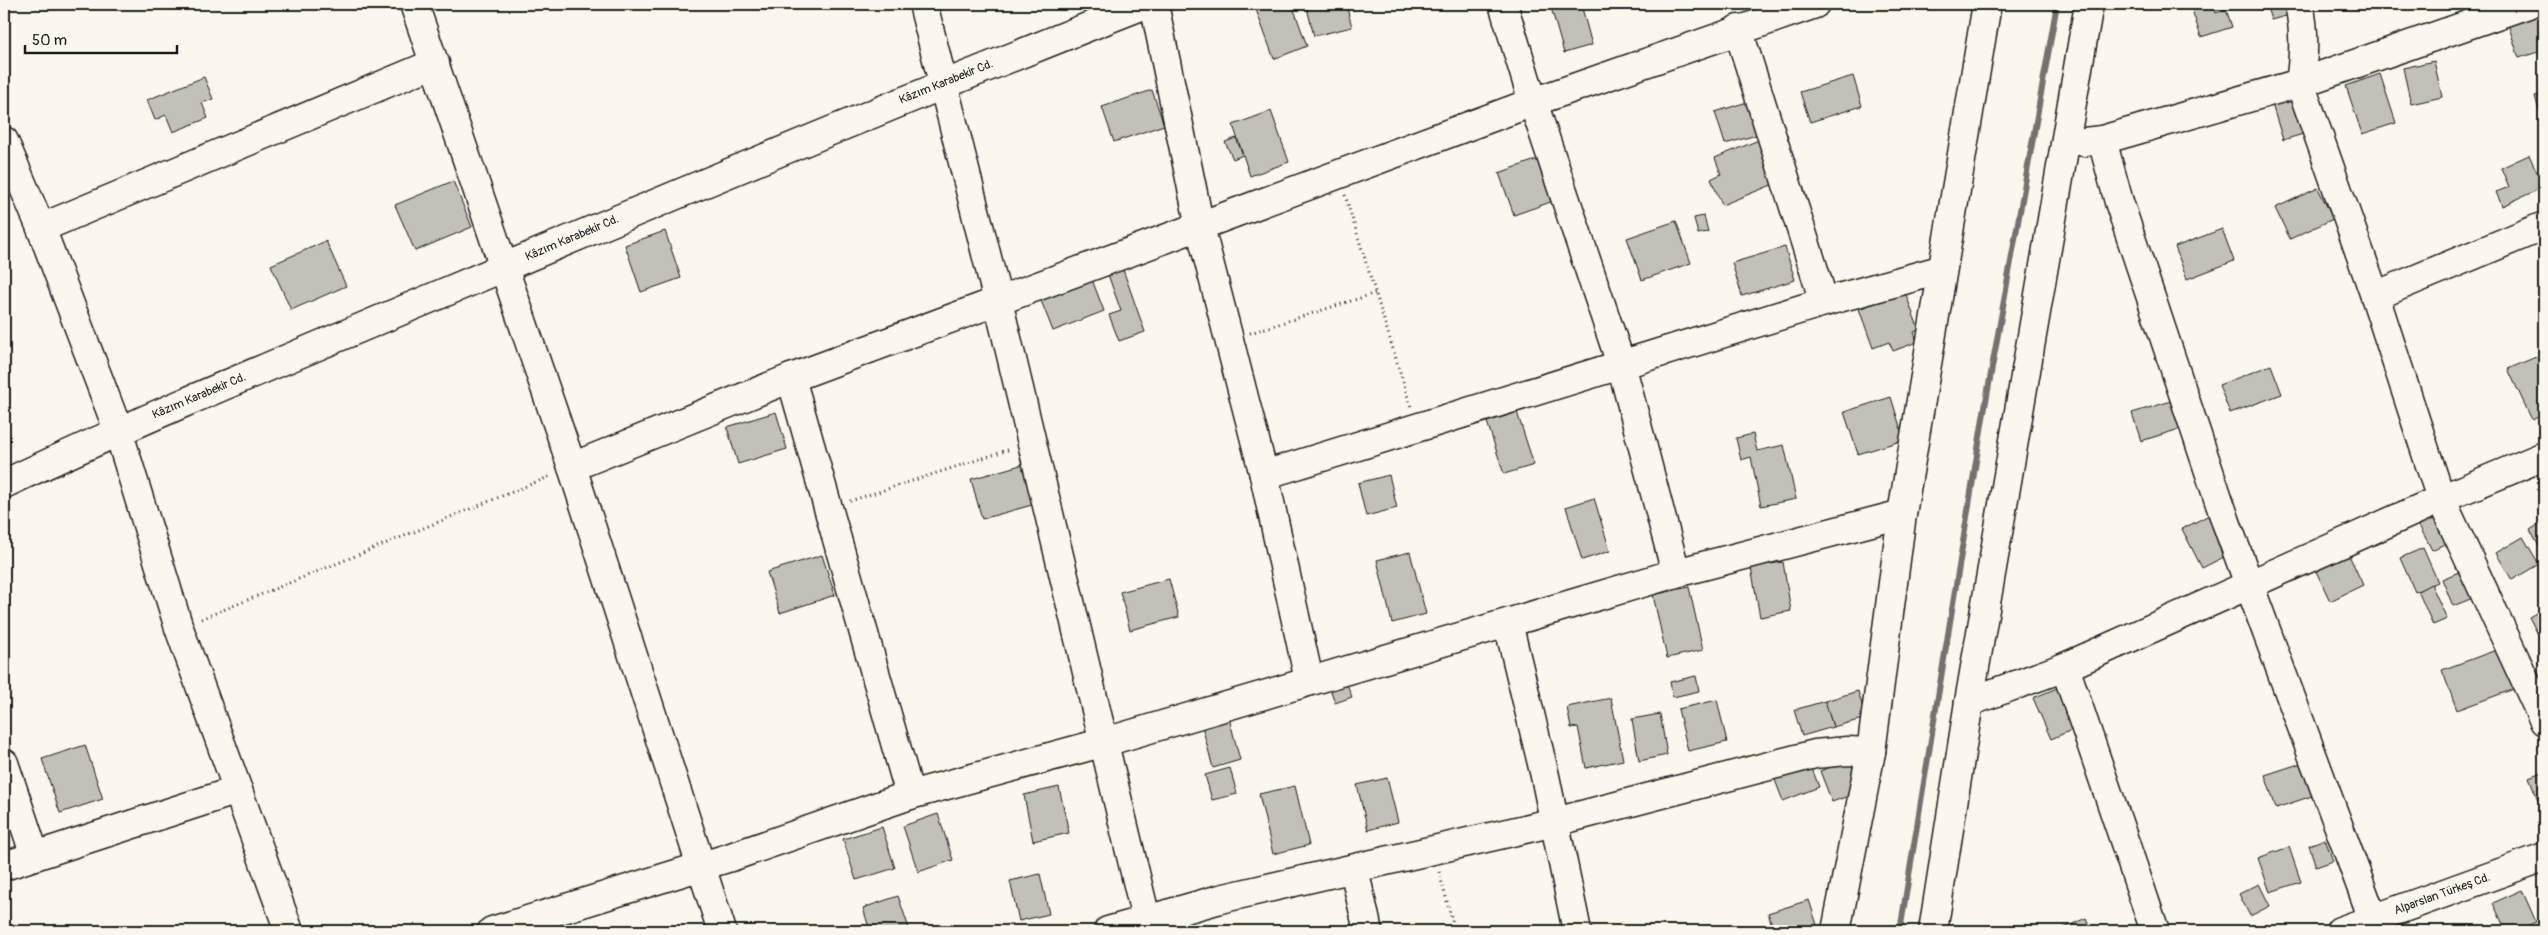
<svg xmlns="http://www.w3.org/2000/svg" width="2548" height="935" viewBox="0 0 2548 935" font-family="Pangolin,sans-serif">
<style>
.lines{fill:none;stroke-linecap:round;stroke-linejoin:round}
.stream{stroke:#74726e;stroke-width:6}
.building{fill:#c3c0b8;stroke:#1c1c1c}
.minor-casing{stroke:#1c1c1c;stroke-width:31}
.path{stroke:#1c1c1c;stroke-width:3;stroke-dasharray:1 4;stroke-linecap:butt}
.minor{stroke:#fbf7ec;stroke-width:28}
.labels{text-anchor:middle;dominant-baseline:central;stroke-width:4;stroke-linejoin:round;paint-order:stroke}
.street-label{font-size:12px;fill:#1c1c1c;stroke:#fbf7ec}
</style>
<rect width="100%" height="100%" fill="#fbf7ec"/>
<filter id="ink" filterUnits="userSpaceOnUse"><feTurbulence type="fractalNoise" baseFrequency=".02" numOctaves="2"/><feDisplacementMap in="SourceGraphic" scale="10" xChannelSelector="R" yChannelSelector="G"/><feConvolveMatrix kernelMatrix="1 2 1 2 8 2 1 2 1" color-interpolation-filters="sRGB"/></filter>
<g filter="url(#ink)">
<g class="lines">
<!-- stream -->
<path class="stream" d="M 1900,931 L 1983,418 L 2057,4"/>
</g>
<!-- building -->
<g class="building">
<path d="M 1254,4 L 1292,4 L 1307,46 L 1274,59 Z"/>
<path d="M 1306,4 L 1346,4 L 1352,27 L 1314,36 Z"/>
<path d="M 1550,4 L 1581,4 L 1592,45 L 1564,53 Z"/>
<path d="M 2190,4 L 2213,4 L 2216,13 L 2226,9 L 2232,27 L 2201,37 Z"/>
<path d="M 2266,4 L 2294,4 L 2297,13 L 2271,20 Z"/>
<path d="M 2544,8 L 2544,50 L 2519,58 L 2507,21 Z"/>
<path d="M 2434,61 L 2442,97 L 2411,104 L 2403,68 Z"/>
<path d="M 2380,74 L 2396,123 L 2362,134 L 2346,86 Z"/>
<path d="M 1853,76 L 1862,106 L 1810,122 L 1800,92 Z"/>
<path d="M 204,77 L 213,99 L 202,103 L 208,118 L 173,132 L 166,115 L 155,120 L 147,100 Z"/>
<path d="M 1152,90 L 1164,125 L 1114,142 L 1102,107 Z"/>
<path d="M 2298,93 L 2310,132 L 2283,140 L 2271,101 Z"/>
<path d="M 2544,94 L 2544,129 L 2535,96 Z"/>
<path d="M 1757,99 L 1767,132 L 1725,144 L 1715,112 Z"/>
<path d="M 1271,111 L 1289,162 L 1250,176 L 1233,125 Z"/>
<path d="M 1766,137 L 1784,180 L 1722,205 L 1711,179 L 1721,174 L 1715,158 Z"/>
<path d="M 1236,138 L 1243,155 L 1233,159 L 1225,142 Z"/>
<path d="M 2529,155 L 2544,187 L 2502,206 L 2496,192 L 2509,187 L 2501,168 Z"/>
<path d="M 1544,157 L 1559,199 L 1514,215 L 1499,173 Z"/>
<path d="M 453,181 L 472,227 L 415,251 L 395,205 Z"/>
<path d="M 2318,188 L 2333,219 L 2290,239 L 2275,208 Z"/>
<path d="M 1704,216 L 1708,232 L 1698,234 L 1694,218 Z"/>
<path d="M 1676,221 L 1691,263 L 1642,280 L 1627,238 Z"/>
<path d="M 2222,229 L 2234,261 L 2187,279 L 2175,247 Z"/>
<path d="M 665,231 L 681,278 L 641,292 L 625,245 Z"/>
<path d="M 326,241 L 346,286 L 291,310 L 271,265 Z"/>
<path d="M 1785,247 L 1795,280 L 1742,296 L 1732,263 Z"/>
<path d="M 1121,264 L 1145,332 L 1119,341 L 1109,315 L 1121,311 L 1106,269 Z"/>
<path d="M 1091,277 L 1104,311 L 1053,331 L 1040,298 Z"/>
<path d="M 1905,292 L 1919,330 L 1914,332 L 1917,342 L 1893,351 L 1889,342 L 1873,348 L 1859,309 Z"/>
<path d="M 2538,356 L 2544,370 L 2544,414 L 2532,420 L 2508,369 Z"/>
<path d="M 2271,365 L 2282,394 L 2230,413 L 2219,385 Z"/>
<path d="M 1891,397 L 1904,440 L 1858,454 L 1844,412 Z"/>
<path d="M 2181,398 L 2189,426 L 2141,441 L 2132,413 Z"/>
<path d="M 776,412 L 787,449 L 738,464 L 727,427 Z"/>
<path d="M 1517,412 L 1534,465 L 1504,474 L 1487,422 Z"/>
<path d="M 1753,434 L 1757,451 L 1784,445 L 1796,499 L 1761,506 L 1751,457 L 1741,460 L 1736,438 Z"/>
<path d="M 1028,463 L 1039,503 L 982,519 L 971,479 Z"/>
<path d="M 1389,475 L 1397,508 L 1366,516 L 1358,483 Z"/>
<path d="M 1594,498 L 1610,551 L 1582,560 L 1566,507 Z"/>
<path d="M 2441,504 L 2459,537 L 2432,550 L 2415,518 Z"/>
<path d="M 2215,512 L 2234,552 L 2202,568 L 2182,529 Z"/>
<path d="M 2544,521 L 2544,555 L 2530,530 Z"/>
<path d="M 2523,537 L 2539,564 L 2512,580 L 2496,553 Z"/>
<path d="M 2423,548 L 2438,582 L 2415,592 L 2400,558 Z"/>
<path d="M 1410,552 L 1426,614 L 1392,623 L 1377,560 Z"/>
<path d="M 2348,553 L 2363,585 L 2330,601 L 2315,569 Z"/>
<path d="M 822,555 L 835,595 L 780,613 L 767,572 Z"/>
<path d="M 1783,562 L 1791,611 L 1760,617 L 1751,567 Z"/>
<path d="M 2471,567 L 2483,594 L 2453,606 L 2442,579 Z"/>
<path d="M 1169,579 L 1179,617 L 1130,630 L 1120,592 Z"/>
<path d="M 2431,584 L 2447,619 L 2433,625 L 2418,591 Z"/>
<path d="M 1689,587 L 1703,650 L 1667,658 L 1653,595 Z"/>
<path d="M 2544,609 L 2544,646 L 2529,617 Z"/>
<path d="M 2507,646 L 2522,686 L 2457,710 L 2442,670 Z"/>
<path d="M 1696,676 L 1699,691 L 1673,697 L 1670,682 Z"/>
<path d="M 1345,679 L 1352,697 L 1335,703 L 1329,685 Z"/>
<path d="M 2057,688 L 2074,729 L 2051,739 L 2033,698 Z"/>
<path d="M 1858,691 L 1866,718 L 1833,727 L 1825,701 Z"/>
<path d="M 1611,698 L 1623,760 L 1586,768 L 1578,727 L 1571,728 L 1567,707 Z"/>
<path d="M 1717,700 L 1727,742 L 1688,751 L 1678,709 Z"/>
<path d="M 1825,701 L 1833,727 L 1802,736 L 1794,710 Z"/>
<path d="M 1228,714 L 1240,760 L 1213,768 L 1201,722 Z"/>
<path d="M 1660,714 L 1667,755 L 1639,761 L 1632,719 Z"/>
<path d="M 85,745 L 103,799 L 60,813 L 42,759 Z"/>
<path d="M 1808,758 L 1819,787 L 1783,801 L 1772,772 Z"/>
<path d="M 1850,760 L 1862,791 L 1832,802 L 1820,771 Z"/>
<path d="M 2308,761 L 2318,794 L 2276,808 L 2265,775 Z"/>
<path d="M 1230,768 L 1237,794 L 1212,800 L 1205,775 Z"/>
<path d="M 2544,771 L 2544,809 L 2542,810 L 2529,777 Z"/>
<path d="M 1387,778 L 1398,822 L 1368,830 L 1357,785 Z"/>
<path d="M 1295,786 L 1309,845 L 1273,854 L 1259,794 Z"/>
<path d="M 1059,787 L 1069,833 L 1033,841 L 1024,795 Z"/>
<path d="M 938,814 L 953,860 L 918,872 L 903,826 Z"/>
<path d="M 882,827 L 895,868 L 856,880 L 843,839 Z"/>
<path d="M 2325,839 L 2333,861 L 2316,867 L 2309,845 Z"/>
<path d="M 2289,847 L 2301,882 L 2270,892 L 2258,858 Z"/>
<path d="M 1040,874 L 1049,914 L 1019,921 L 1010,881 Z"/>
<path d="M 2259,884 L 2270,906 L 2250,916 L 2239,894 Z"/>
<path d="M 2522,890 L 2536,922 L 2515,931 L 2506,931 L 2493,903 Z"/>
<path d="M 898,896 L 910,931 L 870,931 L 863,908 Z"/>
<path d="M 1809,900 L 1819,931 L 1774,931 L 1768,913 Z"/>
<path d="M 2086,918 L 2092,931 L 2057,931 Z"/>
</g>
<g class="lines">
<defs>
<g id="minor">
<path d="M 414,4 L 572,467 L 722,931"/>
<path d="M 923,4 L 998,301 L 1149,931"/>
<path d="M 1154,4 L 1200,227 L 1264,475 L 1309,680"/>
<path d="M 1503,4 L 1533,102 L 1621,364 L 1676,573"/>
<path d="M 2299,4 C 2305,31 2304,55 2300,83 L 2375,296 L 2441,499 L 2544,721"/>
<path d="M 1738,29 L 1824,302"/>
<path d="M 2102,140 L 2119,202 L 2226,522 L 2373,919"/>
<path d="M 4,141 L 41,228 L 118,430 L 179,628 L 289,931"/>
<path d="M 2084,142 L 2102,140 L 2300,83 L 2528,4"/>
<path d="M 41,228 L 435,63"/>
<path d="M 2375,296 L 2544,226"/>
<path d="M 791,378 L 910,795"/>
<path d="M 572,467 L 791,378 L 1533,102 L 1815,4"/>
<path d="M 1264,475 L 1824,302 L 1940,270"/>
<path d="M 4,484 C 152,414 304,352 455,288 C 684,191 914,95 1146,4"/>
<path d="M 1508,623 L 1545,776 L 1577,931"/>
<path d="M 2065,667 L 2155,931"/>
<path d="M 1969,702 L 2065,667 L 2441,499 L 2544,456"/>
<path d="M 4,763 L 35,856"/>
<path d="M 4,866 L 238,790"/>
<path d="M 1354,869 L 1368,931"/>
<path d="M 492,931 L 731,857 L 910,795 L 1105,742 L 1676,573 L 1902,514"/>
<path d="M 1108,931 L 1220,899 L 1555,822 L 1815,754 L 1847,751 L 1871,752"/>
<path d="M 1836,931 L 1871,752 L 1902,514 L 1987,4"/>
<path d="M 1933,931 L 1969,702 L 2089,4"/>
<path d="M 2340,931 L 2544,857"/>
</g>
</defs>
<!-- minor casing -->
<use href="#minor" class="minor-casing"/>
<!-- path -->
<g class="path">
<path d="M 1345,195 L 1411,407"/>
<path d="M 1250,333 L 1376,293"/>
<path d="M 850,501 L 1011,449"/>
<path d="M 201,619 L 551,476"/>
<path d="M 1439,872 L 1455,931"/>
</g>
<!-- minor -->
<use href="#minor" class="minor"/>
</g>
</g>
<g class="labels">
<!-- street labels -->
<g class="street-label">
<text transform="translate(946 82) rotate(-22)">Kâzım Karabekir Cd.</text>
<text transform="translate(572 238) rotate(-23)">Kâzım Karabekir Cd.</text>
<text transform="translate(199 396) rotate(-23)">Kâzım Karabekir Cd.</text>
<text transform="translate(2442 894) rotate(-20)">Alparslan Türkeş Cd.</text>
</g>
</g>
<!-- margin -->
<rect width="2548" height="935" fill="none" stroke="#fbf7ec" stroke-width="20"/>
<rect x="10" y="10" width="2528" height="915" fill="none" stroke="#1c1c1c" stroke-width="2" filter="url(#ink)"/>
<!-- scale -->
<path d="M25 45v8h152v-8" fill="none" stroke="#1c1c1c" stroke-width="2.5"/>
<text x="32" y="45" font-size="15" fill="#1c1c1c" stroke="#fbf7ec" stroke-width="4" paint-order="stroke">50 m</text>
</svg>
